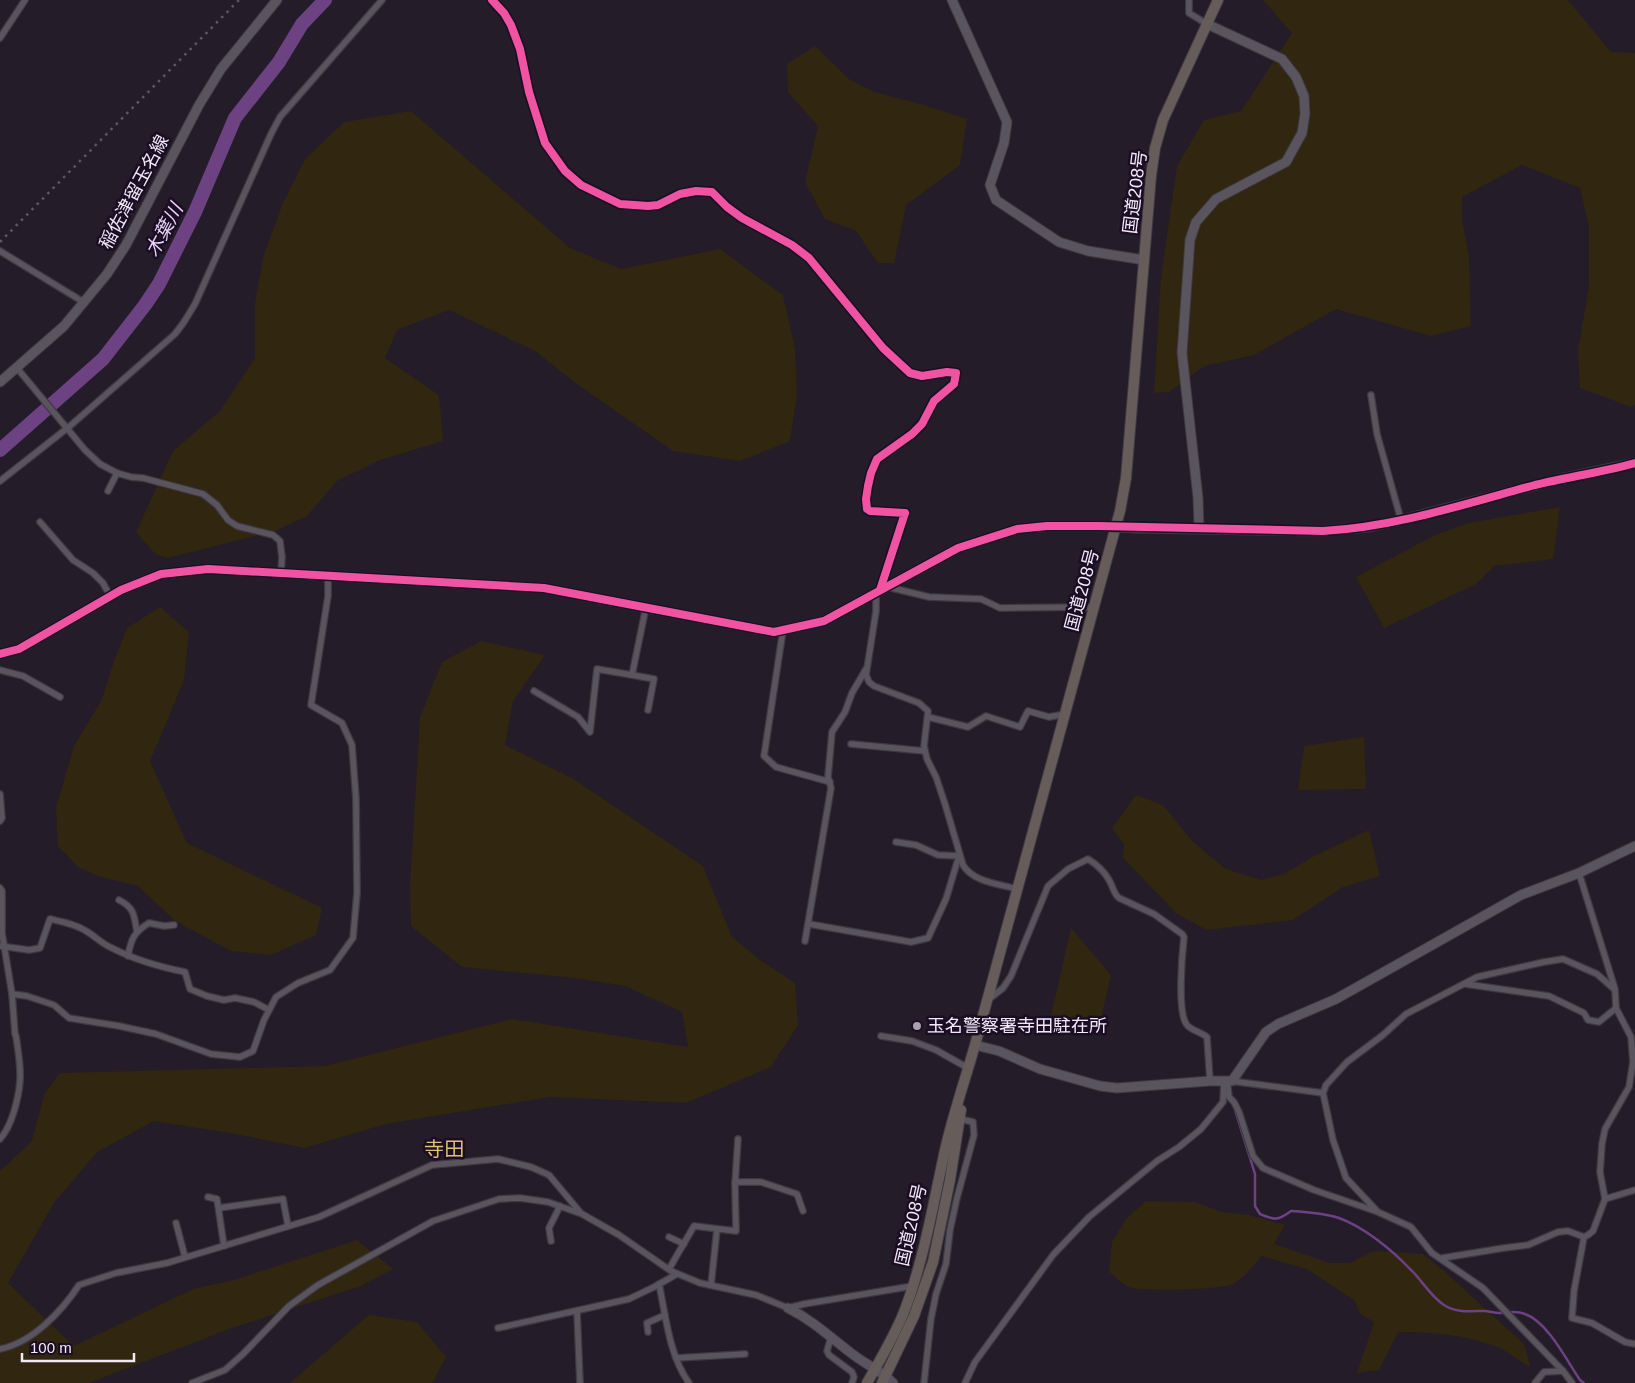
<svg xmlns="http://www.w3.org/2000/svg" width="1635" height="1383" viewBox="0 0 1635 1383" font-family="Helvetica,'Noto Sans JP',sans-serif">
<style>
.green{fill:#31260f}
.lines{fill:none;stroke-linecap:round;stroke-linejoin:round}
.stream{stroke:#6c4283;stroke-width:2.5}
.river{stroke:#6c4283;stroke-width:14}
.street-casing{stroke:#3e3942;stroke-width:8}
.secondary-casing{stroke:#3e3942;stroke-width:11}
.highway-casing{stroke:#3e3942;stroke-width:12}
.street{stroke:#5a545e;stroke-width:5.5}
.secondary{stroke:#5a545e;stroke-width:9}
.highway{stroke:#665d5a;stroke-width:10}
.rail{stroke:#5e5861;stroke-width:2.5;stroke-dasharray:2.5 5;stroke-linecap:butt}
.secondary-bridge-casing{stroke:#3e3942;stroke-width:11;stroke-linecap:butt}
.secondary-bridge{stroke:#5a545e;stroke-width:9}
.cycleway-casing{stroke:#1b0d23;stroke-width:11}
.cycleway{stroke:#f153a3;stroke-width:8}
.poi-dot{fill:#aaa1af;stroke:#1b0d23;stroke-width:2}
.labels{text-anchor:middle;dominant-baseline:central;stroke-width:5;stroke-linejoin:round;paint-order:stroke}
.street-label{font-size:18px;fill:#f2e9f8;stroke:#1b0d23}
.poi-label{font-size:18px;fill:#f2e9f8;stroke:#1b0d23;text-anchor:start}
.water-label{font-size:19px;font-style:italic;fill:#ebd3fb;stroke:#1b0d23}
.quarter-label{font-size:20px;fill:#debf74;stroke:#1b0d23}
</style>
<rect width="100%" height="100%" fill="#241c28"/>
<!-- green -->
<g class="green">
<path d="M 1263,0 L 1568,0 L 1611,52 L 1635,53 L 1635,405 L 1631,407 L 1580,388 L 1578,350 L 1589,286 L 1589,228 L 1580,188 L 1522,165 L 1462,197 L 1462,220 L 1469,257 L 1471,326 L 1431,336 L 1336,309 L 1254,355 L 1204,366 L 1169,392 L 1154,393 L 1161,277 L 1177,166 L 1204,120 L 1241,111 L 1292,33 Z"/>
<path d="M 815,46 L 850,80 L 874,92 L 921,104 L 967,119 L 960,165 L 906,205 L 894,263 L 878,263 L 856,231 L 825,219 L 805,182 L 818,126 L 788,92 L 787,64 Z"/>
<path d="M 411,111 L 570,248 L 621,269 L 720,249 L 783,295 L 795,349 L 797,395 L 790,441 L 740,461 L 673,451 L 577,384 L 535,351 L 449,310 L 397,330 L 385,358 L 439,395 L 443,441 L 380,460 L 337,481 L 307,516 L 275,531 L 168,558 L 155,554 L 136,532 L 173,451 L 220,411 L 255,358 L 255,304 L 263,258 L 282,205 L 305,159 L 344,122 Z"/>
<path d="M 1560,507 L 1553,559 L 1494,566 L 1476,584 L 1384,628 L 1356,577 L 1433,536 L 1468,523 Z"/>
<path d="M 160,607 L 189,632 L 184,680 L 150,761 L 187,843 L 322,908 L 316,935 L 271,955 L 231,951 L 175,921 L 138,886 L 97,876 L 78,867 L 58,846 L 56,808 L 74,746 L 102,699 L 113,664 L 127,628 Z"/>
<path d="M 481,641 L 545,655 L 513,701 L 505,745 L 572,778 L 703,866 L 732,937 L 760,960 L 795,983 L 798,1025 L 771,1067 L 686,1103 L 550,1097 L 386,1124 L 304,1148 L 236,1134 L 154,1121 L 97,1152 L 54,1203 L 8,1283 L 74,1346 L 193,1289 L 234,1280 L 357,1240 L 393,1269 L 361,1286 L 232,1328 L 89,1383 L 0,1383 L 0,1171 L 32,1141 L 44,1095 L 60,1073 L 325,1066 L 512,1019 L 688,1047 L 682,1012 L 625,986 L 576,978 L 462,967 L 411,926 L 410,886 L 420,717 L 442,662 Z"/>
<path d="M 1364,737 L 1366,789 L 1298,790 L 1304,746 Z"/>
<path d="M 1136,795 L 1163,805 L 1192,841 L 1226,869 L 1261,880 L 1284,874 L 1314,856 L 1369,830 L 1380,876 L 1343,887 L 1293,920 L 1207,930 L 1177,914 L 1123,858 L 1124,844 L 1112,828 Z"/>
<path d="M 1071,928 L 1111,975 L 1100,1023 L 1083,1018 L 1076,1029 L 1050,1020 Z"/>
<path d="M 1146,1201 L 1195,1202 L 1222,1212 L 1249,1215 L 1285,1225 L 1274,1244 L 1330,1263 L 1350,1263 L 1374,1251 L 1423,1254 L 1443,1270 L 1524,1344 L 1531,1368 C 1521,1362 1512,1354 1501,1349 C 1469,1335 1433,1332 1398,1332 L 1379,1370 L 1357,1373 L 1374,1322 L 1360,1314 L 1355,1301 L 1307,1269 L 1261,1256 C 1253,1267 1243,1280 1230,1285 C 1214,1290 1148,1291 1132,1288 C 1124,1286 1116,1277 1109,1272 L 1112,1242 L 1125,1220 Z"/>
<path d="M 369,1315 L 417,1322 L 446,1357 L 432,1383 L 290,1383 Z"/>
</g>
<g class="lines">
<!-- stream -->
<path class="stream" d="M 1235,1110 L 1255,1174 L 1255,1206 L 1260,1214 C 1274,1220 1278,1221 1291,1211 C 1307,1212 1324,1213 1339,1218 C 1364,1227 1392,1250 1410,1269 C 1422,1280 1430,1296 1444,1305 C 1456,1313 1470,1311 1484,1311 C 1489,1311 1494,1313 1499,1313 C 1509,1313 1515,1310 1525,1314 C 1548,1322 1567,1361 1580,1380 L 1584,1383"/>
<!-- river -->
<path class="river" d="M 0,450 L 103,359 L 145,305 L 159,284 L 195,212 L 235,118 L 279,62 L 302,24 L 325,0"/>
<defs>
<g id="street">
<path d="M 492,0 L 504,13 L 511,25 L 520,49 L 529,92 L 545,143 L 565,171 L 581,185 L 620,204 L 648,206 L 658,205 L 680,194 L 696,191 L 712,192 L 727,207 L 742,218 L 792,245 L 809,258 L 883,348 L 910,373 L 922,376 L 947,372 L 956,373 L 954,384 L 934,401 L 922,424 L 912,434 L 877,459 L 871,473 L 868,486 L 866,499 L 867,509 L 870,511 L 905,513 L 880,590"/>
<path d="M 1189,0 L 1189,13 L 1207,24"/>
<path d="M 0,38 L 25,0"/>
<path d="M 0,251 L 85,303"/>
<path d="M 17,368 L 85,450 L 100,464 L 117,473 L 131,477 L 143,478 L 203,494 L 217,505 L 228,520 L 237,526 L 273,535 L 280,541 L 282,557 L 281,573"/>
<path d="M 1371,395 L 1377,434 L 1401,520"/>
<path d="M 0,481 L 70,426 L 175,334 L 184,322 L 195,304 L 271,134 L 280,117 L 382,0"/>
<path d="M 108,491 L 117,473"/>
<path d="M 40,522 L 73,560 L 93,573 L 103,583 L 110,596"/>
<path d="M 888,587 L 929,597 L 981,599 L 1000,608 L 1094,607"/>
<path d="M 876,592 L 876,611 L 866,675 L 869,682 L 874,686 L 919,703 L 928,711 L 924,746 L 927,759 L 936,777 L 945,804 L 963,865 C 973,882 999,884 1017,889"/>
<path d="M 783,630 L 764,756 L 776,767 L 830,782"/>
<path d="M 0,670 L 23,676 L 60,697"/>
<path d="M 632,675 L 654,679 L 648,710"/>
<path d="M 534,691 L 578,717 L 590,732 L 597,669 L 632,675 L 646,607"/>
<path d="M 928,717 L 968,727 L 986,716 L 1020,727 L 1028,711 L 1049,717 L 1065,714"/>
<path d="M 851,744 L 925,751"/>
<path d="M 0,794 L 2,818 L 0,821"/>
<path d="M 0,888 L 2,891 L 2,933 L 12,994 L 15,1034 L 16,1036 C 18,1050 21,1066 20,1080 C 19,1097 12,1126 0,1139"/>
<path d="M 119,900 C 135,908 134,916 137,932"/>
<path d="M 809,924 L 911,942 L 928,938 L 946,899 L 959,856 L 938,855 L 916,845 L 896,842"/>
<path d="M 805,941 L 831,788 L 828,777 L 832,732 L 845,712 L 852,693 L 866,669"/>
<path d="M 0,946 L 29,950 L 40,948 L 50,919 C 63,922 75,924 86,931 C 95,936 102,944 112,948 C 135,960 160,967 185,972 L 190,989 L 207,996 L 224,1000 L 235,998 L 254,1002 L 269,1010"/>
<path d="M 128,956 C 131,939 134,932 149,923 L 164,926 L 174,925"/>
<path d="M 1465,984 L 1549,996 L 1584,1013 L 1588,1020 L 1599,1022 L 1616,1008"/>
<path d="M 12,994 L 27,996 L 54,1005 L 69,1018 L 119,1026 L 156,1034 L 211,1054 L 240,1057 L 253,1051 L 264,1020 L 276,997 L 298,983 L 330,970 L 353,938 L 357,893 L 356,799 L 352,745 L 342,723 L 311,705 L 328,596 L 328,575"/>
<path d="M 989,999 L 1003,988 L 1011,976 L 1048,886 L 1068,869 L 1088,859 C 1096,864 1104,871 1109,880 C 1113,886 1113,893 1119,898 L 1154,914 L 1182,934 L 1184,937 C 1182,954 1177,1013 1187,1025 C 1192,1031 1201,1032 1207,1037 L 1210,1081"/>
<path d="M 881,1036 L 912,1041 L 936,1050 L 968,1068"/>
<path d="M 1227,1081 L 1229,1097 L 1234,1102 L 1239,1112 L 1253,1156 L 1263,1168 L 1314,1190 L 1378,1212 L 1411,1227 L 1432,1253 L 1483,1288 L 1563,1371 L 1572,1383"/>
<path d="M 1231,1081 L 1323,1093"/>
<path d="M 735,1182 L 761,1182 L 797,1194 L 803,1211"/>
<path d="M 208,1197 L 217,1199 L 224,1246"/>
<path d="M 1605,1199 L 1635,1190"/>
<path d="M 219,1208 L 283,1199 L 288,1226"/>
<path d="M 1376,1210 L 1346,1178 L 1333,1140 L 1323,1093 L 1326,1085 L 1347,1062 L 1383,1035 L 1406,1014 L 1477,977 L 1544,962 L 1563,959 L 1597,974 L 1614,989"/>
<path d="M 176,1223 L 185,1257"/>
<path d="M 669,1237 L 684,1244"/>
<path d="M 1584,1237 L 1574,1291 L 1572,1318 L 1592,1323 L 1625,1342 L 1635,1344"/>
<path d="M 551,1241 L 549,1228 L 560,1206"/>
<path d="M 1442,1258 L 1504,1248 L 1528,1245 L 1558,1232 L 1568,1231 L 1584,1237 L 1588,1235 L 1593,1231 L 1605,1199 L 1600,1172 L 1602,1144 L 1605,1129 L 1629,1087 L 1633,1062 L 1631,1037 L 1616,1008 L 1615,989 L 1579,873"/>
<path d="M 669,1269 L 694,1226 L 736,1231 L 735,1184 L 738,1139"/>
<path d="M 659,1284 C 666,1317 669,1355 689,1383"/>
<path d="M 711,1285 L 717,1229"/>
<path d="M 577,1311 L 580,1383"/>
<path d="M 498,1328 L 629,1299 L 654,1287 L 677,1274"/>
<path d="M 648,1332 L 647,1323 L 665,1315"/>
<path d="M 831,1337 L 827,1351 L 829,1355 L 852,1372 L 854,1377 L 852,1383"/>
<path d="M 0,1349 C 32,1343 62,1311 79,1285 L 116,1273 L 167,1263 L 319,1217 L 432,1165 L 498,1159 L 531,1167 L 549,1175 L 580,1212"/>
<path d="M 676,1358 L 745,1354"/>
<path d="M 192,1383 L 225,1370 L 243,1354 L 289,1306 L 318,1285 L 433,1221 L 499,1199 L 520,1198 L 548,1202 L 582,1214 L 619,1235 L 671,1271 L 700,1283 L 756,1295 L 788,1308 L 804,1304 L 913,1286"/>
<path d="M 924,1383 L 931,1319 L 936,1294 L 946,1264 L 950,1230 L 957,1198 L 974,1135 L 973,1122 L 960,1119"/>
<path d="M 965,1383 L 975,1362 L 1053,1255 L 1089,1217 L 1157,1161 L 1179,1147 L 1201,1129 L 1223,1102 L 1224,1082"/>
<path d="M 1535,1383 L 1544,1372 L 1563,1371"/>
</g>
<g id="secondary">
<path d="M 952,0 L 1007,122 L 1004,143 L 990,185 L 996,200 L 1059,242 L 1088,251 L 1144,260"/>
<path d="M 0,382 L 64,326 L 107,274 L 126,245 L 199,105 L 221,69 L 277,0"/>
<path d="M 1136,528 L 1323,531 L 1368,527 L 1401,520 L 1560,479 L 1635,463"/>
<path d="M 1199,528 L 1198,498 L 1182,353 L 1190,240 L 1196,222 L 1216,199 L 1286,162 L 1302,133 L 1305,114 L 1304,96 L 1296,77 L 1282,59 L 1207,24"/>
<path d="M 0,654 L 19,649 L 121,590 L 161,574 L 208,569 L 544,588 L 774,632 L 824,621 L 958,548 L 1017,529 L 1047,526 L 1098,526"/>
<path d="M 975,1045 L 999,1051 L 1040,1069 L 1100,1086 L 1117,1088 L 1210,1081 L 1232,1081 L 1266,1032 L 1278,1024 L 1336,999 L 1521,895 L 1579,873 L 1635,846"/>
<path d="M 788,1308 C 812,1320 830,1337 851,1353 C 865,1364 881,1371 893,1383"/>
</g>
<g id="highway">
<path d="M 867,1383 C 880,1360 894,1337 904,1312 C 924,1260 933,1205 945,1150 C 953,1115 965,1080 975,1045 L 1120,511 L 1126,478 L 1151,176 L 1155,148 L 1163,120 L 1218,0"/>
<path d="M 882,1383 L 914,1316 L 933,1262 L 950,1180 L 961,1110"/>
</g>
</defs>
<!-- street casing -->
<use href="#street" class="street-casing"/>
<!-- secondary casing -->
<use href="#secondary" class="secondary-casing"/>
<!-- highway casing -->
<use href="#highway" class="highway-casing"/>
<!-- street -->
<use href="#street" class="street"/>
<!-- secondary -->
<use href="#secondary" class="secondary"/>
<!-- highway -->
<use href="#highway" class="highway"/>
<!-- rail -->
<path class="rail" d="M 0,242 L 239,0"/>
<defs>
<path id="secondary-bridge" d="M 1098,526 L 1136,528"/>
</defs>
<!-- secondary-bridge casing -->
<use href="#secondary-bridge" class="secondary-bridge-casing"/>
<!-- secondary-bridge -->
<use href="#secondary-bridge" class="secondary-bridge"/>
<defs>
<g id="cycleway">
<path d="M 492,0 L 504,13 L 511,25 L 520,49 L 529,92 L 545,143 L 565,171 L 581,185 L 620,204 L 648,206 L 658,205 L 680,194 L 696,191 L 712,192 L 727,207 L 742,218 L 792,245 L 809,258 L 883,348 L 910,373 L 922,376 L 947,372 L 956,373 L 954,384 L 934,401 L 922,424 L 912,434 L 877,459 L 871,473 L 868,486 L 866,499 L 867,509 L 870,511 L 905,513 L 880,590"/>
<path d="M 0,654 L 19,649 L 121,590 L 161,574 L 208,569 L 544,588 L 774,632 L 824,621 L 958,548 L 1017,529 L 1047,526 L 1098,526 L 1323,531 C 1395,527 1465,504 1535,485 C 1568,477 1602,472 1635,463"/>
</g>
</defs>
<!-- cycleway casing -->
<use href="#cycleway" class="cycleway-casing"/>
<!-- cycleway -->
<use href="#cycleway" class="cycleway"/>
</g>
<!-- markers -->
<circle class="poi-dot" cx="917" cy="1026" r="5"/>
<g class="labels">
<!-- street labels -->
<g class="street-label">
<text transform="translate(134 192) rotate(-62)">稲佐津留玉名線</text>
<text transform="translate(1135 192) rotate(-83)">国道208号</text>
<text transform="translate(1082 590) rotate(-75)">国道208号</text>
<text transform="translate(911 1225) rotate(-77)">国道208号</text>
</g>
<!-- poi labels -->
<g class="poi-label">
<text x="927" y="1026">玉名警察署寺田駐在所</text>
</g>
<!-- water labels -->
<g class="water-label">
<text transform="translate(164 230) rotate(-62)">木葉川</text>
</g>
<!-- quarter labels -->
<g class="quarter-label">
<text x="444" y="1149">寺田</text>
</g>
</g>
<!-- scale -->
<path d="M22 1353v8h112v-8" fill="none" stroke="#f2e9f8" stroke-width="2.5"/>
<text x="30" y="1353" font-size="15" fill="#f2e9f8" stroke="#1b0d23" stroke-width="4" paint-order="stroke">100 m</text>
</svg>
